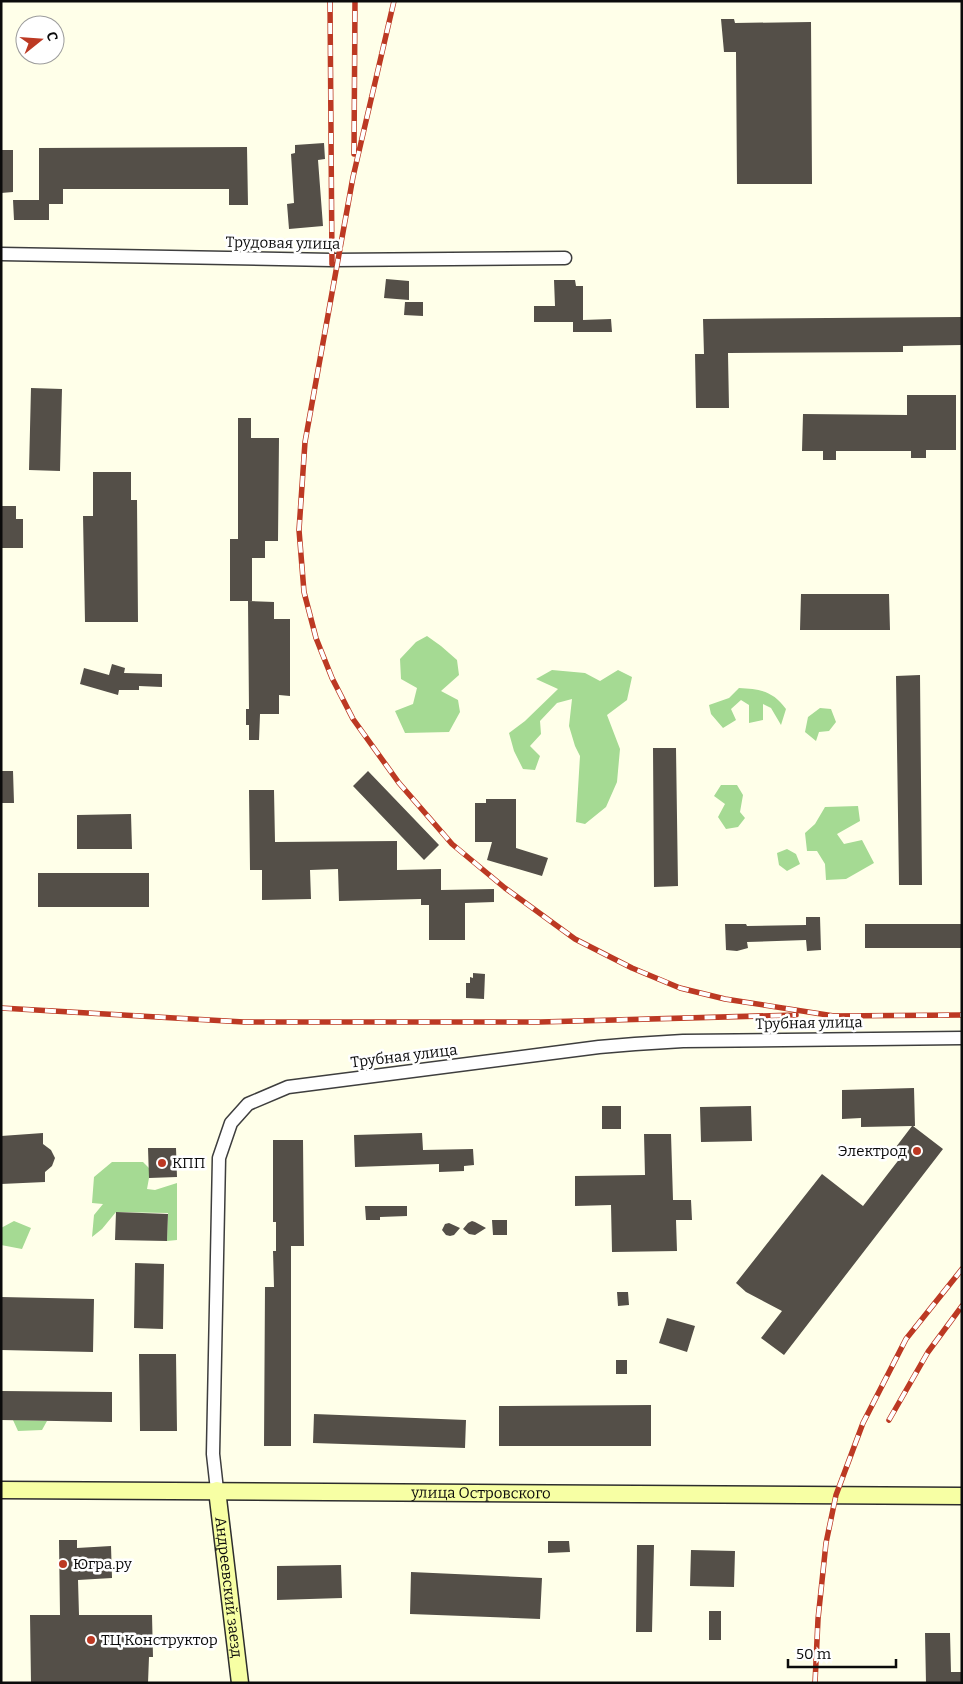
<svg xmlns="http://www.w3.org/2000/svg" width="963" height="1684" font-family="Bitter,serif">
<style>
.forest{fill:#a5da93}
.building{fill:#544f48}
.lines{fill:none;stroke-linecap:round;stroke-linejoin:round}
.street-casing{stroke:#3e3e3e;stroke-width:15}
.secondary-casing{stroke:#2d2d2d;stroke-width:19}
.street{stroke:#fff;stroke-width:12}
.secondary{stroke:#f7ffa4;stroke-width:16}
.rail-casing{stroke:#bc3923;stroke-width:5.5}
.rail{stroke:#fff;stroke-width:4;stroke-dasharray:11;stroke-linecap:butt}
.poi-dot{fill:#bc3923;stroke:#fff;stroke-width:2}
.labels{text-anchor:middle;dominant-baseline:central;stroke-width:5;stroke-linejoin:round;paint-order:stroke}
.street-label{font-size:15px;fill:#0b0b0b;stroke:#fff}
.poi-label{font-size:15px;fill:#0b0b0b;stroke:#fff;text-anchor:start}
</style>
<rect width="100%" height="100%" fill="#ffffe9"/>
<path class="forest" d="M427,636L441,646L457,660L459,675L441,691L458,700L460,712L449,732L405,733L395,711L413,704L417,688L401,679L400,659L416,642Z
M552,670L585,673L600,681L618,670L632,677L627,700L607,715L620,749L617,782L606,807L585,824L576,822L580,756L575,746L569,726L572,699L557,703L540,721L541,734L530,746L540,756L535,770L523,769L514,751L509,733L525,721L558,689L536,679Z
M739,688C760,689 773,691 786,709L781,725L771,708L763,704V720L749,723V705L741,700L731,709L736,720L723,728L711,714L709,705L729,698Z
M820,708L831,709L836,722L829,731L819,732L816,741L805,732L808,717Z
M721,785H737L743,795L740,812L745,818L738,827L726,829L718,817L725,804L714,796Z
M858,806L860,821L837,834L844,844L862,840L874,863L846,879L826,880L825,864L817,851H807L805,833L815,824L825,807Z
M787,849L796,854L800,864L787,871L779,865L777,853Z
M112,1162H143L149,1168V1178L147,1189L155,1190L177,1183V1240L167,1241L168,1213L116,1212L102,1229L92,1237L94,1215L103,1204L92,1203L94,1177Z
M14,1221L31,1228L22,1249L1,1245V1228Z
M13,1420L47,1421L42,1430L18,1431Z"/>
<path class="building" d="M721,19H734L735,23L811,22L812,184H737L736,52H724Z
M324,143L325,159L318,160L323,226L289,229L287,204L294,203L291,154L295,153V145Z
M247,147L248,205H229V189H63V204H49V220H14L13,200H39V148Z
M1,150H13V192L1,193Z
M386,279L409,281V300L384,298Z
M554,280H575L576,286H583V320L611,319L612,332H573V322H534V306H555Z
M405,302H423V316L404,315Z
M962,317V345L903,346V352L728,353L729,408H696L695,354H704L703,319Z
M31,388L62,389L60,471L29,470Z
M907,395H956V450H926V458H911V451H836V460H823V451H802L803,414L907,415Z
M238,418H251V438H279L278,541H265V558H252V601H230V539H238Z
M93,472H131V500H137L138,622H85L83,516H93Z
M1,506H16V519H23V548H1Z
M801,594H889L890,630H800Z
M248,601L274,602V619H290V696L279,695V714H260L259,740H249V725H246V709H249Z
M112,664L125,668L124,673L162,674V687L139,686V690H119L118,695L80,684L84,668L109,675Z
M920,675L922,885H899L896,676Z
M653,748H676L678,886L654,887Z
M1,771H13L14,803H1Z
M368,771L439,845L424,860L353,786Z
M249,790H274L275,842L397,841V870L441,869V890L494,889V902L465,903V940H429V905H421V899L339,901L338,869L310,870L311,899L262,900V870H250Z
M486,799H516V848L548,858L542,876L487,860L492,842H475V803H486Z
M131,814L132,849H77V815Z
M38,873H149V907H38Z
M806,917H820L821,950L807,951L806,940L747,942L748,948L737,951L726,950L725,924H746L747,926L806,925Z
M865,924H962V948H865Z
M473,973L485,974L484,999L466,998V983H470V977L473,978Z
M914,1088L915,1126H913L943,1149L784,1355L761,1338L782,1311L746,1292L736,1283L822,1174L863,1206L904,1153L896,1147L912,1126L861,1127V1118L842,1119V1090Z
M602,1106H621V1129H602Z
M751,1106L752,1141L701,1142L700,1107Z
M43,1133V1144L51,1150L55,1158L52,1166L45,1172V1182L1,1184V1136Z
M422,1133L423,1150L473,1149L474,1165L464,1166V1171L439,1172V1164L355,1167L354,1135Z
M644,1134H671L673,1200H691L692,1220H676L677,1251L612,1252L611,1205L575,1206V1176L645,1175Z
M273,1140H303L304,1246H291V1446H264L265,1287H274L273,1251H276V1222H273Z
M148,1148H176L177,1177L149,1178Z
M365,1206H407V1216L380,1217V1220H366Z
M116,1212L168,1214L167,1241L115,1240Z
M492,1220H507V1235H493Z
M472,1221L475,1222L486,1228L475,1235L469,1234L463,1229L468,1223Z
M449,1223L460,1228L454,1235L450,1236L446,1235L442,1230L445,1224Z
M135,1263L164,1264L163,1329L134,1328Z
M617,1292H628L629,1305L618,1306Z
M1,1297L94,1299L93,1352L1,1350Z
M667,1318L695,1326L687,1352L659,1343Z
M139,1354H176L177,1431H140Z
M616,1360H627V1374H616Z
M1,1391L112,1392V1422L1,1420Z
M651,1405V1446H499V1406Z
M314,1414L466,1420L465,1448L313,1443Z
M59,1540H77V1548L111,1546L112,1578L78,1580L79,1615H152L153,1657H149L148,1683H31L30,1615H60Z
M548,1541H569L570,1552L548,1553Z
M637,1545H654L652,1632H636Z
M691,1550L735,1551L734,1587L690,1586Z
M341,1565L342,1598L277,1600V1566Z
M411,1572L542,1578L540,1619L410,1614Z
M709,1611H721V1640H709Z
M925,1633H950L951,1672H962V1683H926Z"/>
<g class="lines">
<g class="street-casing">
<path id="street" d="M1,254L332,260L565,258
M217,1490L213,1454L219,1158L231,1123L248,1104L288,1087L599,1047L635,1044L683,1041L962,1038"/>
</g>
<g class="secondary-casing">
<g id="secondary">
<path id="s1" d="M1,1490L962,1496"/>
<path id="s2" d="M217,1490L240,1683"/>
</g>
</g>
<use href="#street" class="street"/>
<use href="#secondary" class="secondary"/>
<g class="rail-casing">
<path id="rail" d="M330,1L332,264
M394,1L353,177L305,442L299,530L304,592L316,638L332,678L353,719L399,783L452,844L505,888L575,939L632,968L680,988L725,999L834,1016
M354,154L355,1
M1,1008L244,1022H540L796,1015
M828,1016L962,1015
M889,1420L928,1352L962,1306
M815,1683L818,1619L826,1543L836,1495L863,1423L906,1339L962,1269"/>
</g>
<use href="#rail" class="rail"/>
</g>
<g class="poi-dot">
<circle cx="917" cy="1151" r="5"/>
<circle cx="162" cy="1163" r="5"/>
<circle cx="63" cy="1564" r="5"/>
<circle cx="91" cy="1640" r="5"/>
</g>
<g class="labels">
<g class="street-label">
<text transform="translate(283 243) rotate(1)">Трудовая улица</text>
<text transform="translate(809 1023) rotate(-1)">Трубная улица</text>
<text transform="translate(404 1056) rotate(-7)">Трубная улица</text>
<text stroke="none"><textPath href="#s1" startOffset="480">улица Островского</textPath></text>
<text stroke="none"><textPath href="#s2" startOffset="98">Андреевский заезд</textPath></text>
</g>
<g class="poi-label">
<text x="907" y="1151" text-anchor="end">Электрод</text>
<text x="172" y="1163">КПП</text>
<text x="73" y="1564">Югра.ру</text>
<text x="101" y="1640">ТЦ Конструктор</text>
</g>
</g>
<rect width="963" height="1684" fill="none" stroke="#0b0b0b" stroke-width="5"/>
<g transform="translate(40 40) rotate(73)"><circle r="24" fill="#ffffff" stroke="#9d9d9d"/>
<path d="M0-4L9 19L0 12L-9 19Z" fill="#bc3923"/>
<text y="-8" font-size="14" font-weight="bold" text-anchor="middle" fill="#0b0b0b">С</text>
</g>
<path d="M788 1659v8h108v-8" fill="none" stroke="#0b0b0b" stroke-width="2.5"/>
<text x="796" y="1659" font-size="15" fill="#0b0b0b" stroke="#ffffff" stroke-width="4" paint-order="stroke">50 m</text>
</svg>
